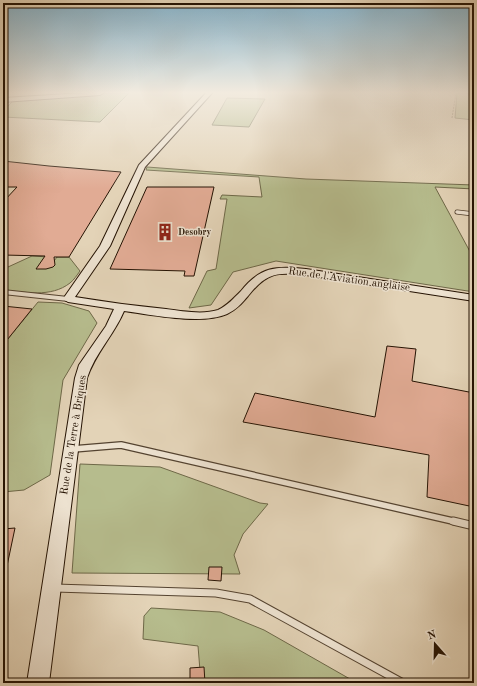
<svg xmlns="http://www.w3.org/2000/svg" width="477" height="686" font-family="'Old Standard TT',serif">
<style>
.green{fill:#b6bc8d;stroke:#6e6848}
.building{fill:#e1ab94;stroke:#251303}
.lines{fill:none;stroke-linecap:round;stroke-linejoin:round}
.lane-far2-casing{stroke:#544330;stroke-width:5}
.lane-far1-casing{stroke:#544330;stroke-width:8}
.lane-casing{stroke:#544330;stroke-width:9}
.street-casing{stroke:#544330;stroke-width:2}
.secondary-casing{stroke:#251303;stroke-width:2}
.path{stroke:#251303;stroke-width:1;stroke-dasharray:0.5 1;stroke-linecap:butt}
.lane-far2{stroke:#ede2d0;stroke-width:3.5}
.lane-far1{stroke:#ede2d0;stroke-width:5.5}
.lane{stroke:#ede2d0;stroke-width:7}
.street{fill:#ede2d0;fill-rule:evenodd}
.secondary{fill:#ede2d0;fill-rule:evenodd}
.labels{text-anchor:middle;dominant-baseline:central;stroke-width:3;stroke-linejoin:round;paint-order:stroke}
.far-poi-label{font-size:9px;font-weight:bold;fill:#251303;stroke:#ede2d0;text-anchor:start}
.street-label{font-size:11px;fill:#251303;stroke:#ede2d0}
</style>
<rect width="100%" height="100%" fill="#e3d3b7"/>
<filter id="stains"><feTurbulence type="fractalNoise" baseFrequency=".005" numOctaves="4"/><feColorMatrix values="0 0 0 0 .2 0 0 0 0 .09 0 0 0 0 .02 0 0 0 .5 -.17"/></filter>
<radialGradient id="worn" r=".72"><stop offset=".6" stop-color="#630" stop-opacity="0"/><stop offset="1" stop-color="#630" stop-opacity=".3"/></radialGradient>
<path class="green" d="M114,93H129L100,122L3,117V111L14,100Z
M457,93L474,94V120L455,118Z
M227,98L265,99L249,127L212,125Z
M147,167L306,179L474,185V189L435,187L474,259V292L276,261L233,272L211,305L189,308L207,271L216,269L227,199H220L222,195L262,197L259,177L146,170Z
M32,256L49,257L54,261L57,257H69L80,271C77,275 74,280 70,283C51,298 24,292 3,290V267H8Z
M38,302L62,303L89,311L97,323L63,380L50,475L24,490L3,492V345Z
M80,464L160,467L260,503L268,504L243,534L234,555L240,574L72,573Z
M151,608L220,612L264,630L357,683H201L198,646L143,639L144,616Z"/>
<path class="building" d="M3,161L49,166L121,172L69,257H54L55,265L53,267L46,269H36L45,256L3,255V202L17,187H3Z
M147,187H214L194,276H184L185,271L110,269Z
M3,306L32,309L3,345Z
M387,346L416,349L412,381L474,393V507L427,497L429,455L243,422L255,393L375,417Z
M15,528L7,566H3V529Z
M209,567H222L221,581L208,580Z
M204,667L205,683H190V668Z"/>
<g class="lines">
<g class="lane-far2-casing">
<path id="lane-far2" d="M457,212L474,214"/>
</g>
<g class="lane-far1-casing">
<path id="lane-far1" d="M73,449L121,445L457,522"/>
</g>
<g class="lane-casing">
<path id="lane" d="M453,521L474,526
M55,588L216,593L250,599L403,683"/>
</g>
<g class="street-casing">
<path id="street" d="M3,290L68,297L72,299L68,301L3,294Z"/>
</g>
<g class="secondary-casing">
<path id="secondary" d="M84,93H103L100,95L3,102V98Z
M206,93H212L145,167L110,246L75,297C105,302 135,306 166,309C182,311 202,315 218,310C227,306 234,298 241,291C261,266 276,266 306,269L474,295V301L306,275C277,272 267,272 248,296C242,303 236,310 227,314C202,325 152,315 124,311C114,335 95,353 87,378L49,683H27L75,378L79,365L106,326L114,309L68,302L63,299L100,246L139,165Z
M469,93H474V95L469,94Z"/>
</g>
<path class="path" d="M452,118L456,93"/>
<use href="#lane-far2" class="lane-far2"/>
<use href="#lane-far1" class="lane-far1"/>
<use href="#lane" class="lane"/>
<use href="#street" class="street"/>
<use href="#secondary" class="secondary"/>
</g>
<linearGradient id="sky" x2="0" y2="1"><stop stop-color="#87b6d0"/><stop offset="0.49" stop-color="#f2ebdf"/><stop offset="1" stop-color="#f2ebdf" stop-opacity="0"/></linearGradient>
<rect width="477" height="189" fill="url(#sky)"/>
<defs>
<g id="building-bare" transform="scale(1.38)"><path d="M-4-6H4V6H1V3H-1V6H-4ZM-2.5-4.3h1.7v1.8h-1.7ZM.8-4.3h1.7v1.8H.8ZM-2.5-1h1.7V.8h-1.7ZM.8-1h1.7V.8H.8Z" fill="#8f2418" stroke="#ede2d0" stroke-width="2.5" paint-order="stroke"/></g>
</defs>
<g fill-rule="evenodd">
<use href="#building-bare" x="165" y="232"/>
</g>
<g class="labels">
<g class="far-poi-label">
<text x="178" y="232">Desobry</text>
</g>
<g class="street-label">
<text transform="translate(349 280) rotate(8)">Rue de l'Aviation anglaise</text>
<text transform="translate(74 435) rotate(-81)">Rue de la Terre à Briques</text>
</g>
</g>
<rect width="477" height="686" fill="none" stroke="#e3d3b7" stroke-width="16"/>
<rect x="4" y="4" width="469" height="678" fill="none" stroke="#251303" stroke-width="2"/>
<rect x="8" y="8" width="461" height="670" fill="none" stroke="#251303"/>
<g transform="translate(435 644) rotate(340)" stroke="#ede2d0" stroke-width="3" paint-order="stroke">
<path d="M0-3L7 15L0 10L-7 15Z" fill="#251303"/>
<text y="-6" font-size="11" font-weight="bold" text-anchor="middle" fill="#251303">N</text>
</g>
<rect width="100%" height="100%" filter="url(#stains)"/>
<rect width="100%" height="100%" fill="url(#worn)"/>
</svg>
